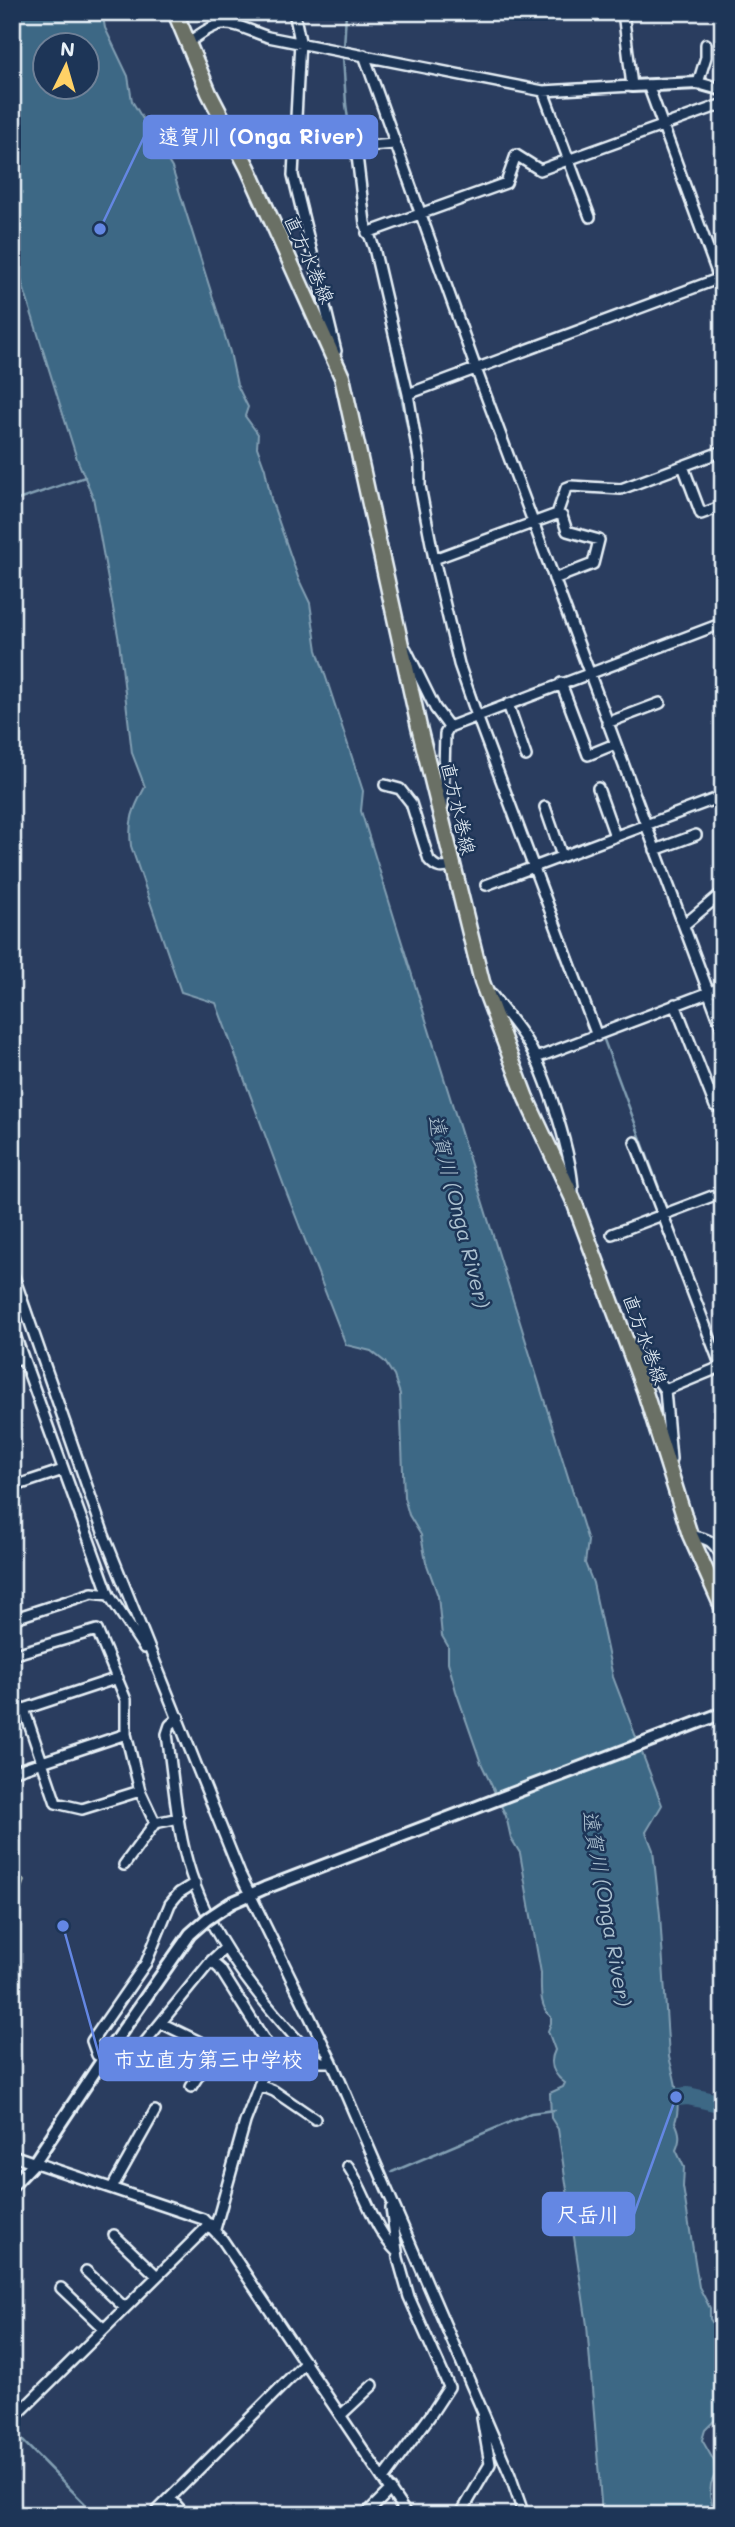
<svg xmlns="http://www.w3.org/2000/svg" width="735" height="2527" font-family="Mali,'Klee One',sans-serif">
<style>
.green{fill:#5d716c;stroke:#a2b1b2;stroke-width:2}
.water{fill:#3e6885;stroke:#829fb3;stroke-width:2;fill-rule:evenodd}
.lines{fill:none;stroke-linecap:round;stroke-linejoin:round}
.stream{stroke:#829fb3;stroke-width:2.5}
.river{stroke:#3e6885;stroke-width:18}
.minor-casing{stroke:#e8f1f8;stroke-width:14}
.tertiary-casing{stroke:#e8f1f8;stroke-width:16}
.primary-casing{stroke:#e8f1f8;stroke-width:19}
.minor{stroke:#1d3557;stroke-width:9}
.tertiary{stroke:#1d3557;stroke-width:10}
.primary{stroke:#6b7065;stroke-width:14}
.tertiary-bridge-casing{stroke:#e8f1f8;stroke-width:16;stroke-linecap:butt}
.tertiary-bridge{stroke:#1d3557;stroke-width:10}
.labels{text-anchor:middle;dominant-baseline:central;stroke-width:5;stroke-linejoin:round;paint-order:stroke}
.street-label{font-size:19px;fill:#e8f1f8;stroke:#1d3557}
.water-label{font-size:21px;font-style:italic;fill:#acc1d0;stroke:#1d3557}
.leader{fill:none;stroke:#6487e3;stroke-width:2.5}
.callout-dot{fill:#6487e3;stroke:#1d3557;stroke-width:2.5}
.callout{fill:#6487e3;stroke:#6487e3;stroke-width:2.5}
.callout-label{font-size:21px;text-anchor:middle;font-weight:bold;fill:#fff}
</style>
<rect width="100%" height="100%" fill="#2a3d5f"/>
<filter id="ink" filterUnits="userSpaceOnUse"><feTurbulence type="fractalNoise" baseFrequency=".0143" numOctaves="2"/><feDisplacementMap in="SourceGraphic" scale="14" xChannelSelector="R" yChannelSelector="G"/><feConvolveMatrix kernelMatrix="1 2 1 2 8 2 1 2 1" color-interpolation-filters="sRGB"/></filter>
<g filter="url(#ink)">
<path class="green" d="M12,1846L19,1849L13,1865L24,1881L12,1910Z"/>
<path class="water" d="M12,12H99L103,17L105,28L128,76L132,101L172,168L230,352L237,385L248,407L245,416L258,434L257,447L265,469L271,499L299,580L310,603L317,650L363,791L361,811L588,1541L585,1563L593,1583L613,1677L662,1805L646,1832L653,1850L660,1915L669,2057C674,2075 682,2104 675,2122C680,2132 681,2139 676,2150L684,2167L683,2187L699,2287L710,2308V2319L719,2332V2355L723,2365V2412L705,2430L702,2440L714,2461L715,2474L711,2484L710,2495L713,2508L723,2511V2515H602L587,2325L558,2129L551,2118L550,2093L563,2087L565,2083C553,2074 548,2064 555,2050L548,2031L551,2023V2017C539,2006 541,1989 541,1973L520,1853L511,1838L506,1816L481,1763L456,1691L448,1662V1646L442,1636L438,1596L426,1562L421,1535L409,1515L404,1497L400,1394L394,1376L385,1362L371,1351L346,1345L287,1194L216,1003L181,992L131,846C128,821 133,809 145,787L132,753L119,641L93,497L77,459L12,251ZM46,46H88V88H46Z"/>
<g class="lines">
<path class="stream" d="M344,49L346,12
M343,56L346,104L352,150
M392,148L416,214
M384,310L415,465
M12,502L85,477
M431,520L438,555
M440,561L451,613
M467,673L480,706
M485,722L537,862
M637,812L723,1045
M540,868L667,1209
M669,1216L711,1327
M392,2172L531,2113L555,2110
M12,2430L96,2515"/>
<path class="river" d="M654,2099L688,2096L723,2104"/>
<g class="minor-casing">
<path id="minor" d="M294,12L300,41L293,175L336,351
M188,43C225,15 226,22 268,37L543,91L632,86L623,12
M364,55L476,369L723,1031
M698,83L706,57V44
M648,85L723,289
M543,91L590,217
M395,144L356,147L365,223L374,248L408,394L420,465V486L434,559L459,664L477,716L597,1036
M367,233L506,183L516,155L540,170L723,104
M408,394L723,277
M683,466L701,514L723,506
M434,559L557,514L566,488L571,486L621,489L723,451
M554,579L593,564L599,540L567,531L562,516L557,514
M406,649L435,708L449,727
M561,683L588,755L615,744
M508,704L526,756
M607,723L660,703
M385,785L400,789L411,803L429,860C437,869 441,869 453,866
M598,788L615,836
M443,806L445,734L449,727L723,623
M545,807L562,856
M655,850L696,835
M486,885L723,796
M684,925L723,892
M492,995C503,1010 517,1026 527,1042C546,1072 574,1161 573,1195
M675,1004L715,1106L723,1103
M536,1058L723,987
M635,1142L723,1372
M612,1234L723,1192
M12,1271L104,1535L240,1874L332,2062L510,2475L524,2515
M12,1327L109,1595L144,1648
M633,1347L665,1390L671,1459
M12,1361L22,1358
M665,1390L723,1366
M12,1487L63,1470
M690,1535C710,1539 712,1540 723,1558
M12,1619L92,1593L109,1595
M12,1655L97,1630L126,1700V1734L140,1791L155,1823
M24,1709L56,1803L82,1809L140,1791
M12,1713L118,1678
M179,1717L170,1725L167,1734C173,1776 176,1821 187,1861C209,1940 260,2000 314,2058L321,2062H332
M12,1772L126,1734
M124,1865L155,1823L179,1818
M195,1883L179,1893L170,1904L146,1963L92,2041L97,2055L115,2064L128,2063L211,1961L225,1948
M211,1961L220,1969L272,2052L245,2122L215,2229
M161,2023L239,2061L265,2070
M259,2085L274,2091L315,2119
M191,2087L216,2049
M12,2155L203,2219L222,2239L407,2515
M348,2166C367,2195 372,2226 397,2252
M112,2188L155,2111
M114,2235L157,2276
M86,2271L125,2308
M61,2288L104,2329
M341,2415L373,2385
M12,2420L210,2224
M384,2478L430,2416L449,2387L409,2297L398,2258L391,2208
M170,2498L185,2515
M153,2515L306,2362
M365,2515L391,2489
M460,2515L490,2464L482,2418"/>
</g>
<g class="tertiary-casing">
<path id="tertiary" d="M632,86L698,83L723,90
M231,1903L265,1888L723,1713
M12,2186L34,2163L109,2050"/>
</g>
<g class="primary-casing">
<path id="primary" d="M175,12L209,93L248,168L342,377L419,727L482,982L526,1098L573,1199L645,1392L690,1535L723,1609"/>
</g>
<use href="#minor" class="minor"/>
<use href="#tertiary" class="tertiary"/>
<use href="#primary" class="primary"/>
<g class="tertiary-bridge-casing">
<path id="tertiary-bridge" d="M109,2050L190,1934L207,1919L231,1903"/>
</g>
<use href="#tertiary-bridge" class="tertiary-bridge"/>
</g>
</g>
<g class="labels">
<g class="street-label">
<text transform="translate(310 259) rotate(66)">直方水巻線</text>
<text transform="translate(459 808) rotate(77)">直方水巻線</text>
<text transform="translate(646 1339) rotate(70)">直方水巻線</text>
</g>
<g class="water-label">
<text transform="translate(460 1211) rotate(76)">遠賀川 (Onga River)</text>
<text transform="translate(608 1908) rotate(80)">遠賀川 (Onga River)</text>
</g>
</g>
<path class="leader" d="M100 229L144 137M63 1926L100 2059M676 2097L634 2214"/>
<g class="callout-dot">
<circle cx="100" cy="229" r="7"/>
<circle cx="63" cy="1926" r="7"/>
<circle cx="676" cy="2097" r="7"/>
</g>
<g class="callout">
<rect x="144" y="116" width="233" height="42" rx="7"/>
<rect x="100" y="2038" width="217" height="42" rx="7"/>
<rect x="543" y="2193" width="91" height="42" rx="7"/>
</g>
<g class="callout-label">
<text x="261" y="144">遠賀川 (Onga River)</text>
<text x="208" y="2067">市立直方第三中学校</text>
<text x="588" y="2222">尺岳川</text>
</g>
<rect width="735" height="2527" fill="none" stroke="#1d3557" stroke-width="42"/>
<rect x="21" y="21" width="693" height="2485" fill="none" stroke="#e8f1f8" stroke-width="2.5" filter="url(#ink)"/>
<g transform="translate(66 66) rotate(5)"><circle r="33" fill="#1d3557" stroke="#6e8097" stroke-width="2"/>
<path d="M0-5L12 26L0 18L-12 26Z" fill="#ffd166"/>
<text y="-10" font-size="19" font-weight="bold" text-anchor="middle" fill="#e8f1f8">N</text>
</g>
</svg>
